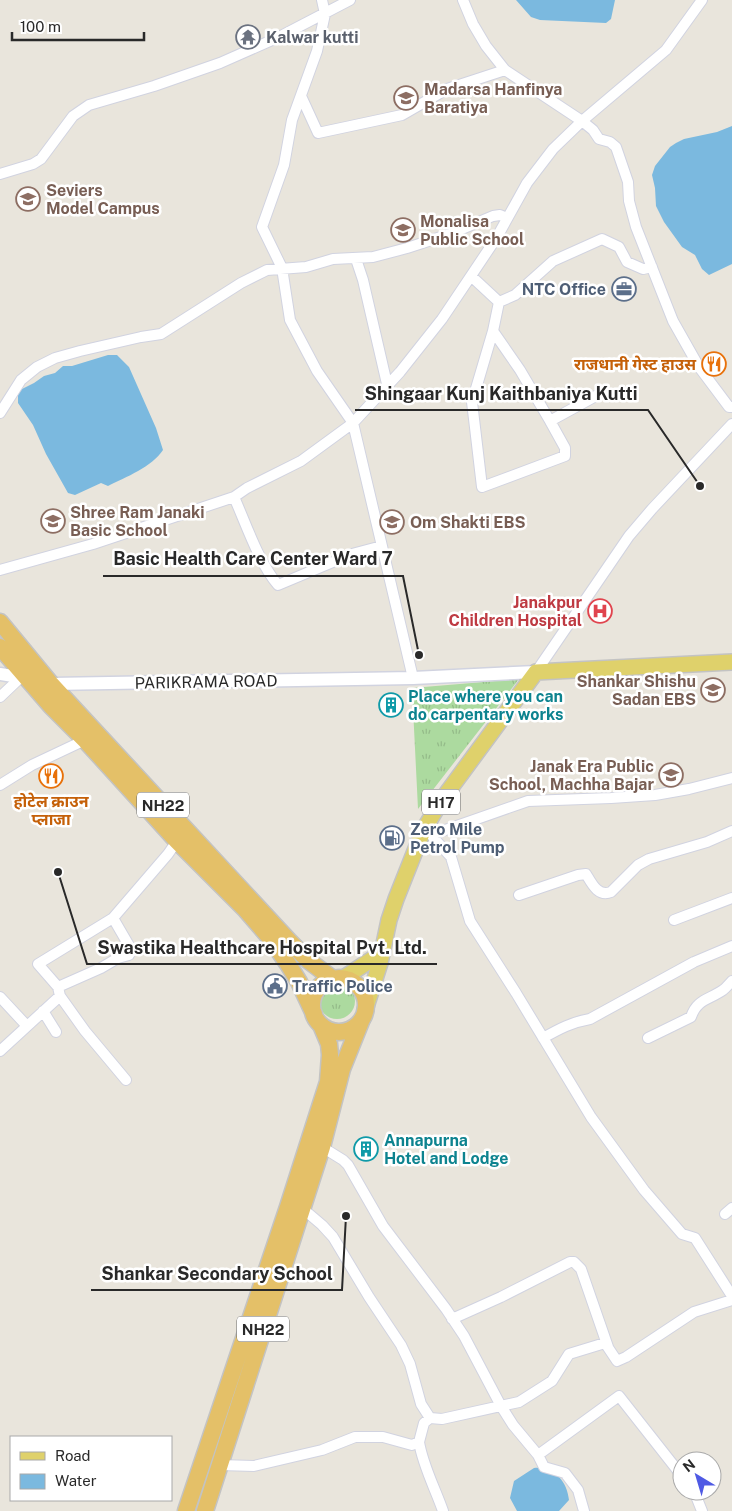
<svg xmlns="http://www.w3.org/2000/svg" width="732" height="1511" font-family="'Public Sans','Noto Sans Devanagari',sans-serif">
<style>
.grass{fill:url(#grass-tufts)}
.water{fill:#7bb9df}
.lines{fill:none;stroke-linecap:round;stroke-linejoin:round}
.minor-casing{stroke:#d1d3e0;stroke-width:12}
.tertiary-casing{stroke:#d1d3e0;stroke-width:15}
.primary-casing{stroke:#c3c3c3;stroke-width:18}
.trunk-casing{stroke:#c3c3c3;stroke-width:19}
.minor{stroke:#fff;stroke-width:10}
.tertiary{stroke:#fff;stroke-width:12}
.primary{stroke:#dfd16b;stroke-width:15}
.trunk{stroke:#e4c068;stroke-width:16}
.labels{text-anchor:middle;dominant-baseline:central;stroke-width:5;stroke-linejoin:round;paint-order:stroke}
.shield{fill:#fff;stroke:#696969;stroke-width:1}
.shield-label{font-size:15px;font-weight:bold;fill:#292929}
.worship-label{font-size:16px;font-weight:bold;fill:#5b616d;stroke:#fff;text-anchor:start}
.education-label{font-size:16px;font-weight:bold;fill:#785e54;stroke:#fff;text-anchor:start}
.service-label{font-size:16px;font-weight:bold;fill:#4e5e75;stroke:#fff;text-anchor:start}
.food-label{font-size:16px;font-weight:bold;fill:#c56008;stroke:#fff;text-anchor:end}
.health-label{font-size:16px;font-weight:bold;fill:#be3a42;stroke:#fff;text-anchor:end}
.street-label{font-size:16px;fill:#292929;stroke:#fff}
.culture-label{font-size:16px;font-weight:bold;fill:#0d838f;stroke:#fff;text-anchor:start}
.leader{fill:none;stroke:#292929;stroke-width:2}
.callout-dot{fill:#292929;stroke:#fff;stroke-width:2}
.callout-label{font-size:18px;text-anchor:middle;font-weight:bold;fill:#292929;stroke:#fff;stroke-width:5;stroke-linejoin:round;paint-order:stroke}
</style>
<defs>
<pattern id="grass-tufts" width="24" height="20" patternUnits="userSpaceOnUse" patternTransform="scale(1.25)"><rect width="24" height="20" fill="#acda9f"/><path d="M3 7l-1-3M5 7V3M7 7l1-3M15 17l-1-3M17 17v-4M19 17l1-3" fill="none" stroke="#94bb89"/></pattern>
</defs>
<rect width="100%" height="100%" fill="#e9e5dc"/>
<path class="grass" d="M519,679L418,809L412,688Z
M319 1001a18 18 0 1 1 36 0a18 18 0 1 1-36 0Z"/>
<path class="water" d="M516,0H615L611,19L606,23L540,20L531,17Z
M732,126V264L709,275L702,269L695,255L682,247L664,222L656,206L655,188L652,175L655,166L670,147L676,143L684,139L717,132Z
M108,355H117L129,367L156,428L163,450C152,467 126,477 108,486L101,483L75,495L68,493L46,454L33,425L18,403V391L34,383L44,376L55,373L63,366H72Z
M534,1468C554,1466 567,1481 569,1500L559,1511H517L510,1498L514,1481Z"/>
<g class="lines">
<g class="minor-casing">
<path id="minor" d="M322,0L325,14L317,51L292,120L284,165L262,227L282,268L290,320L317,371L353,423L413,678
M463,0L473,24L486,46L505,70L582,121L593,130L599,139L610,142L616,147L628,182L629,201L636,227L673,321L699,367L729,407H732
M301,96L318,133L402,115L447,89L505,70
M0,174L33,164L41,159L73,116L89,105L154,86L220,63L279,37L350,0
M356,259L363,280L387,384
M471,276L499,302L493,331L520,370L550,421L603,392
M499,302L515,295L553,261L602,239L619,247L627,262L643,269L652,267
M493,331L472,402L482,487L565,456V448L550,421
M0,413L21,380L37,367L55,358L80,351L141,337L161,334L241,283L267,270L306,267L333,259L373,257L407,248L450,234L493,216L500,215L507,218
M234,497C246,524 259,563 278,585L352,554L382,546
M0,570L93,544L234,497L247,488L301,461L353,423L400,372L442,319L497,237L527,183L553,149L582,121L666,50L702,0
M536,672L629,536L652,509L732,424
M0,697L20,678
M0,785L32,765L85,740
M423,831L431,835L451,857L470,921L516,993L591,1117L644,1190L682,1234L695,1238L732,1296
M431,835L528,801L611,798L655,795L689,789L732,778
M519,895L578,875L586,874C592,884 598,897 611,892L638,865L649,859L707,842L732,831
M674,920L732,898
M58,987L101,968L118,958L129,955L131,949L113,918
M0,997L27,1026
M43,1011L56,1032
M543,1038C559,1029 572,1022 590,1019L694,962L732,946
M648,1038L691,1017C697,999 709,1000 723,990C726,988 729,984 732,981
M0,1051L60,996
M126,1080L85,1031L60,996L58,987L38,964L113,918L168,854L177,841
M322,1147L343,1160L348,1165L383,1226L446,1309L464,1336L501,1406L513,1425L538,1455L619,1396L682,1476
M302,1208L322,1225L333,1237L369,1297L401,1345L410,1364L421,1404L430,1418
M725,1214L732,1208
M452,1319L501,1297L570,1262H574L581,1269L608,1347
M419,1442C423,1466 435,1488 443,1511
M538,1455L544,1467L565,1473L578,1490L584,1511
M220,1465L254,1466L322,1450L355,1437H383L412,1445L419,1442L424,1423L430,1418L442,1419L519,1402L552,1381L569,1354L605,1343L617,1361L626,1357L694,1312L732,1300
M694,1491L702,1511"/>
</g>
<g class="tertiary-casing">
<path id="tertiary" d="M0,674L25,678L51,684L413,678L536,672"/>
</g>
<g class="primary-casing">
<path id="primary" d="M342,979L383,952
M365,1010L380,963L389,920L396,899L423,831L441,801L536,672L732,662"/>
</g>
<g class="trunk-casing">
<path id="trunk" d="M0,622L51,684L289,941L309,961L333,979
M0,647L51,706L85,740L177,841L245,909L270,938L288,964L299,982L314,1014
M312 1005a27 27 0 1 1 54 0a27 27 0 1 1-54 0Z
M186,1511L288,1207L328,1082L330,1055L329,1044L321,1025
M205,1511L322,1147L342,1069L362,1019"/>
</g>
<use href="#minor" class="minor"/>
<use href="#tertiary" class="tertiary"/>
<use href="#primary" class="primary"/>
<use href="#trunk" class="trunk"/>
</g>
<defs>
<g id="temple-ring" transform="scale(1.25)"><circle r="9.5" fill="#fff" stroke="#6b7280" stroke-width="1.5"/><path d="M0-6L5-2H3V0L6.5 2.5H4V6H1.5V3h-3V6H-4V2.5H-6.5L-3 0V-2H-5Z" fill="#6b7280"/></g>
<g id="school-ring" transform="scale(1.25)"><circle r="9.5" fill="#fff" stroke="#8d6e63" stroke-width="1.5"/><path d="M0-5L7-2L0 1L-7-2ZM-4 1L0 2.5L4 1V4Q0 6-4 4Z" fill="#8d6e63"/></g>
<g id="office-ring" transform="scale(1.25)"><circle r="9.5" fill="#fff" stroke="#5c6f8a" stroke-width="1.5"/><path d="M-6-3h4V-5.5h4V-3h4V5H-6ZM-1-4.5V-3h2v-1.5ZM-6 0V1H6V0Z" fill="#5c6f8a"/></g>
<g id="restaurant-ring" transform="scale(1.25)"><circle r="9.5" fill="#fff" stroke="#e8710a" stroke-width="1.5"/><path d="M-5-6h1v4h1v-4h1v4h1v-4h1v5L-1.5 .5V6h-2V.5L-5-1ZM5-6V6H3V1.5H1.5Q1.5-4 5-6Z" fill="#e8710a"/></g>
<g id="hospital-ring" transform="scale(1.25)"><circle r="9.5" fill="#fff" stroke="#e0444e" stroke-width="1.5"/><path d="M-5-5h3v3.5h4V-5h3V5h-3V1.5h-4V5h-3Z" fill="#e0444e"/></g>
<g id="building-ring" transform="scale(1.25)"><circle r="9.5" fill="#fff" stroke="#0f9aa8" stroke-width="1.5"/><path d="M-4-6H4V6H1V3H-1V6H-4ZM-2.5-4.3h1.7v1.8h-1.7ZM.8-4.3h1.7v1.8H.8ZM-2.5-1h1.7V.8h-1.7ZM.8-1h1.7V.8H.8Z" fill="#0f9aa8"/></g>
<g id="fuel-ring" transform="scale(1.25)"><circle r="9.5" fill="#fff" stroke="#5c6f8a" stroke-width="1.5"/><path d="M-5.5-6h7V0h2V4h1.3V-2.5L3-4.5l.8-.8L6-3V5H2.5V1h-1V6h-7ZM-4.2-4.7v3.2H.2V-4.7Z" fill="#5c6f8a"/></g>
<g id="civic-ring" transform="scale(1.25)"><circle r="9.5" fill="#fff" stroke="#5c6f8a" stroke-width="1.5"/><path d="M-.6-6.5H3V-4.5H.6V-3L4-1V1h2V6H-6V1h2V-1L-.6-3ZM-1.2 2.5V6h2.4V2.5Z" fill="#5c6f8a"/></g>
</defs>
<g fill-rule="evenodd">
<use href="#temple-ring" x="248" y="37"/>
<use href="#school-ring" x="406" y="98"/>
<use href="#school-ring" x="28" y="199"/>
<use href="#school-ring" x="403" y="230"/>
<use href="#office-ring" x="624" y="289"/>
<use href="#restaurant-ring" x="714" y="364"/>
<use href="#school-ring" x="53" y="521"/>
<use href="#school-ring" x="392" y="522"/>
<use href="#hospital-ring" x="600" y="611"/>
<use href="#school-ring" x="713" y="690"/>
<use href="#building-ring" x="391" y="705"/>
<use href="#school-ring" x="671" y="775"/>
<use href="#restaurant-ring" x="51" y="776"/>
<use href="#fuel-ring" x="392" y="838"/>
<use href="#civic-ring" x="275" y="986"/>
<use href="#building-ring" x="366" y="1149"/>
</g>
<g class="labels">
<g class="shield">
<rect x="422" y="789.5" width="38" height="25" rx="4"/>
<rect x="137" y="792.5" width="52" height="25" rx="4"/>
<rect x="237" y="1316.5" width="52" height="25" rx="4"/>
</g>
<g class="shield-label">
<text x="441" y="802">H17</text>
<text x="163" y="805">NH22</text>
<text x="263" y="1329">NH22</text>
</g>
<g class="worship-label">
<text x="266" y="37">Kalwar kutti</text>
</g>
<g class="education-label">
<text x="424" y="89">Madarsa Hanfinya<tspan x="424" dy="18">Baratiya</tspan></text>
<text x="46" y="190">Seviers<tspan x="46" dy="18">Model Campus</tspan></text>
<text x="420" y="221">Monalisa<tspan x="420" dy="18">Public School</tspan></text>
<text x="70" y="512">Shree Ram Janaki<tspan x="70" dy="18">Basic School</tspan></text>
<text x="410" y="522">Om Shakti EBS</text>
<text x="696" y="681" text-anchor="end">Shankar Shishu<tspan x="696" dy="18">Sadan EBS</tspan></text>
<text x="654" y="766" text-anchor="end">Janak Era Public<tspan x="654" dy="18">School, Machha Bajar</tspan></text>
</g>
<g class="service-label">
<text x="606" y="289" text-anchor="end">NTC Office</text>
<text x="410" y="829">Zero Mile<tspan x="410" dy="18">Petrol Pump</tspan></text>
<text x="292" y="986">Traffic Police</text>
</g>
<g class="food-label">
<text x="696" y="364">राजधानी गेस्ट हाउस</text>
<text x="51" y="801" text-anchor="middle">होटेल क्राउन<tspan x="51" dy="18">प्लाजा</tspan></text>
</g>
<g class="health-label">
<text x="582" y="602">Janakpur<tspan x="582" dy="18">Children Hospital</tspan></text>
</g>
<g class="street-label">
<text transform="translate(206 682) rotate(-1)">PARIKRAMA ROAD</text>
</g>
<g class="culture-label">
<text x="408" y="696">Place where you can<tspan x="408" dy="18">do carpentary works</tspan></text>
<text x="384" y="1140">Annapurna<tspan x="384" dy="18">Hotel and Lodge</tspan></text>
</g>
</g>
<path class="leader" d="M700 486L648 410H355M419 655L403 576H103M58 872L87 964H437M346 1216L342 1290H91"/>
<g class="callout-dot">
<circle cx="700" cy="486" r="5"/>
<circle cx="419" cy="655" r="5"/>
<circle cx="58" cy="872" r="5"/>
<circle cx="346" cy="1216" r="5"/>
</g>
<g class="callout-label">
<text x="501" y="400">Shingaar Kunj Kaithbaniya Kutti</text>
<text x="253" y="565">Basic Health Care Center Ward 7</text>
<text x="262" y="954">Swastika Healthcare Hospital Pvt. Ltd.</text>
<text x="217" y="1280">Shankar Secondary School</text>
</g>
<rect x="10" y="1436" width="162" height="65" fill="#ffffff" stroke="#a9a9a9"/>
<rect x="20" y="1452" width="25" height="8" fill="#dfd16b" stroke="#a9a9a9"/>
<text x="55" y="1461" font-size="15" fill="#292929">Road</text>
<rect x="20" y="1474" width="25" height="15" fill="#7bb9df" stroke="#a9a9a9"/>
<text x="55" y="1486" font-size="15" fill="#292929">Water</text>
<g transform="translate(697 1476) rotate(322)"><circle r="24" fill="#ffffff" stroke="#a9a9a9"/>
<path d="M0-4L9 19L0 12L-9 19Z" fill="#4f5ae4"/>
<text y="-8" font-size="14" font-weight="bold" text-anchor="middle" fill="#292929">N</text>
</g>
<path d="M12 32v8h132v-8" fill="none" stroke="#292929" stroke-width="2.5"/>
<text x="20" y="32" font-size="15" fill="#292929" stroke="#ffffff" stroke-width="4" paint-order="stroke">100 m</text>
</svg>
